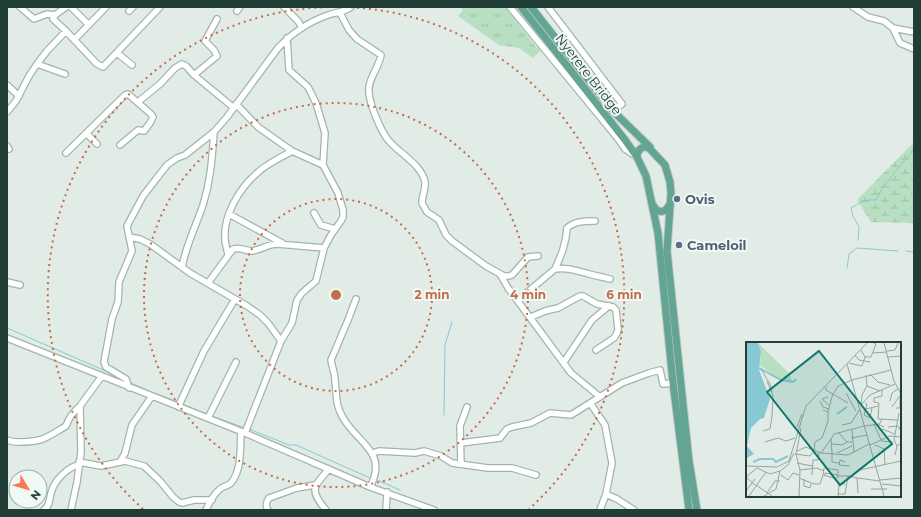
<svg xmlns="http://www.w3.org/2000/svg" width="921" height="517" font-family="Montserrat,sans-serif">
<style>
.grass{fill:url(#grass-tufts)}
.wetland{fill:url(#wetland-marsh)}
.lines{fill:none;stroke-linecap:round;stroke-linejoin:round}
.stream{stroke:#86c9d4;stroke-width:1}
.minor-casing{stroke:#a3b4ae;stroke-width:8}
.major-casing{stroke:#c1c9c7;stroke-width:9}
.minor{stroke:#fff;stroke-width:5.5}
.major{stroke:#63a493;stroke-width:7}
.ring{fill:none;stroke:#c36b4b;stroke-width:2;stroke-dasharray:2 4}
.service-dot{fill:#5c6f8a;stroke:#f1f9f5;stroke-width:1.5}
.labels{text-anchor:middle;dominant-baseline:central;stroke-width:4;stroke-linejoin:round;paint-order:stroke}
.street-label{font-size:13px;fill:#203e36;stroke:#f1f9f5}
.service-label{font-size:13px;font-weight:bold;fill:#4e5e75;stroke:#f1f9f5;text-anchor:start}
.inset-river{fill:none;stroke:#86c9d4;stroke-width:2}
.inset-road{fill:none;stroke:#94a6a0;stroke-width:1}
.view{fill:#0f766e;fill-opacity:0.15;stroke:#0f766e;stroke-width:2}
.inset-edge{fill:none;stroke:#203e36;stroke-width:2}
.centre{fill:#c36b4b;stroke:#f1f9f5;stroke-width:2}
.ring-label{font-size:12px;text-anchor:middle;font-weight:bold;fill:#c36b4b;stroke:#f1f9f5;stroke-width:4;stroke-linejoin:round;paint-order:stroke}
</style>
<defs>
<pattern id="grass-tufts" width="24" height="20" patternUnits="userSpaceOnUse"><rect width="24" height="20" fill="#b8dfc2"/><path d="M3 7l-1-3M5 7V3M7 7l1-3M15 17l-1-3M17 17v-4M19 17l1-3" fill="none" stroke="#9ec0a7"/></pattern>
<pattern id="wetland-marsh" width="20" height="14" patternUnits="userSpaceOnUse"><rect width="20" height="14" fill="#b8dfc2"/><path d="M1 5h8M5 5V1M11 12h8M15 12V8" fill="none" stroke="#9ec0a7"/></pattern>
</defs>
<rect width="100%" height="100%" fill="#e1ece7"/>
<path class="grass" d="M460,7H506L536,47L541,50L533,58L519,48L499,45L458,16L463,10Z"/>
<path class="wetland" d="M914,142V223L871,222L857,200Z"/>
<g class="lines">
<path class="stream" d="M858,240L859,227L853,216L851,208C859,203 866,199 876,200L883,187L914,149
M906,251L914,252
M847,268L849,254L857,248L898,251
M7,328L117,376
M129,382L151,392L178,402
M182,404L207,414
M444,415L445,345L452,322
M212,416L245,428
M249,429L289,445H296L370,478
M375,479L400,490"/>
<g class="minor-casing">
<path id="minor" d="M20,7L34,19L47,14L55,15
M71,7L89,25
M284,7L298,21L302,28
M510,7L619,140L625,149L634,155
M548,7L622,104L613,111
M853,7L868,17L884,21L893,28L914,32
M129,11L133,7
M237,11L240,7
M340,13L349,30L357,39L381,55C379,68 367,80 369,93C370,105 381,132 389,141C399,153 422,165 425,182C426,188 422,196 422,203L427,212L439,220L446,235L452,241L486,266L504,276H509L512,275L528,257L538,256
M55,15L66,7
M893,28L900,43L914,49
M66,31L97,64L103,67L160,7
M287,38L289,70L308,87L316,103L325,133L323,165
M74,40L106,7
M117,53L132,65
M37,64L65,74
M194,75L217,56L214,50L205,41L217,19
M7,85L19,96
M138,102L160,84L175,68L182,64L186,66L194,75L234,108
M236,104L258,127L292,151L323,165L338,193L343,210V217L341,221L331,235L324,248L316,281L302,293L297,300L292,323L281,341L245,433
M7,112L16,101L29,76L37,64L47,51L66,31L53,19L55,15
M86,133L97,144
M7,146L9,149
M66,153L125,95L128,94L151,114L153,117L150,123L144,131L138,130L120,145
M314,213L321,225L335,229
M229,214L282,243
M129,237L140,239L150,244L190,273L247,306L260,315L268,323L281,341
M228,254C227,249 225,244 225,239C223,216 239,189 256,174C266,164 280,158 292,151
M182,267C186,245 196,226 203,205C211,179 212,159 214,132
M555,269C561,256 566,244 567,228C575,221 585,221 595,221
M500,274L508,288L571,373L600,397
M7,282L20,285
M208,283L233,249C240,247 246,251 252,251C261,250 268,244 277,244L324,248
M356,299L348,320L331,360C332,367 335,373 335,381C337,395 335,403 342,416C356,443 389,451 370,487
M518,300L555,269C567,267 577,271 589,274C596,276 603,277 610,279
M531,317L545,311L558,308L580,296H583L597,304L613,307L616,310L618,329L617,333L614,338L596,350
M7,338L245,433L370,487L434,510
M564,362L592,320L609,306
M129,388L126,379L106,367L104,362L112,319L118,302L119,282L132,251L127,226L143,196L167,165L177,158L185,155L214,132L227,117L278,48C292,33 308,22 328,15C336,12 343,13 351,7
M590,403L605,425L612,463L606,494L600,510
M179,407L180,403L204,351L235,299
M208,418L236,362
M7,440C11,442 15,442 19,442C43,442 46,438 66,426C69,417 73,412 80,406
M461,443L500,438L507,429L512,427L531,423L550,413L571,415L622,383L649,373L660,370L663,384L673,383
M373,453L379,451L415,453L424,451L441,456L452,463L488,468H512L536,475
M79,462L101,466L125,461L144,466L160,481L173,497L179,502L182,503L194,500H212
M120,462L125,453L132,425L152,396
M461,464L460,426L467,407
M606,494L617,499L634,510
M44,510C51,505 49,497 52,490C55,480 69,466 79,465
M71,510L77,482L81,452L80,406L102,376
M206,510C209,503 214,494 220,489C223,486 228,486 231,483C242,470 240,448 241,432
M268,510C265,505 266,502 269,498L297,488L315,485
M326,510C309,490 313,487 329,469
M386,510L387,492"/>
</g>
<g class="major-casing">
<path id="major" d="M521,7L625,140L637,157L646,176L658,233L673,383L689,510
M531,7L613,111L650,147
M637,157C637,150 642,145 649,148L665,165L670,182L671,193L667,251L689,461L697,510
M653,205C656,211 660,213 666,210L670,204"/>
</g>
<use href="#minor" class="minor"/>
<use href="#major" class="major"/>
</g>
<g class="ring">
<circle cx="336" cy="295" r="96"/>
<circle cx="336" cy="295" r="192"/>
<path d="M143 509A288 288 0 0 1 333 7M339 7A288 288 0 0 1 529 509"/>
</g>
<g class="service-dot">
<circle cx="677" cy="199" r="4"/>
<circle cx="679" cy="245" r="4"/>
</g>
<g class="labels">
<g class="street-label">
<text transform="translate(589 74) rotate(52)">Nyerere Bridge</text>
</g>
<g class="service-label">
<text x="685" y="199">Ovis</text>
<text x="687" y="245">Cameloil</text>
</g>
</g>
<g transform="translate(746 342)">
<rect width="155" height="155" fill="#e1ece7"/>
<path d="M12,1L44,32L46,40L36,39L14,23L15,9Z" fill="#b8dfc2"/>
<path d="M0,1H12L15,9L13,28L24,57L18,76L14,77L5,86L1,104L8,112L1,116Z" fill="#86c9d4"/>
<path class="inset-river" d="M13,26L35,38L47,40L50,37M91,72L101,65M7,120L14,117H27L30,120L42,114"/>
<path class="inset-road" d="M138,1L148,39L155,52M141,9L149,8L152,1M127,11L141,10M109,13L113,18L124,20M119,15H125L130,2L128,1M142,15L155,14M103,21L116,24L119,15L115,8M101,22L138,154M15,27L24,42L26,50M124,32L132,40L144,43M120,33L121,44L134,49M80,45V48L102,61M136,48V54L128,56V60L133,61L132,77L152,78M88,51L92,44L106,38L145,28M100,51L110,69M82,55L76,57L84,64M74,59L77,65L83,67M144,59L146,51L152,47M115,63L124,53L149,42M115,63L116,53L121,44M146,65L155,52M150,66H154V56M120,67L132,64M82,70L87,51M118,73L124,76L126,66M118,73L121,62L119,61M136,77L133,83L138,85M128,82L135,98M96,83L105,81L114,67M119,84L133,82M51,85L56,72M142,85L152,84L155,89M136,87L149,92M106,88L108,111M17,89L24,87L26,74L27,54L21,39M93,91L101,100H106M105,96L121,93M135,99L147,100M19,100L32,96L40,99L49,96M86,102L96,103L101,100M124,103L144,94L155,95M129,103L138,107L139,122M151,104L148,98L153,71M68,108L69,100L76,96L82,79V70L77,68M51,109L60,105L75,111L102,113L123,102M75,111L85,97M86,111L85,97L88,92L118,84M86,111V120L93,121M91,111L106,104M49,112L64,114L69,108M149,113L151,104L155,101M99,120L94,118L93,123L104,124M51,121L66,124M0,124L31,125L43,119L60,64L121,1M54,128L71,126L78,129M114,128L155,119M35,133L42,138L47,131L53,133M66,133L67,118H72L73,110M77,133L78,126L92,128V134M79,133V131L92,133M0,135L11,126L24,132L34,129L42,123L48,111M0,135L10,144M53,136L68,142H74L77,133L91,137M91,136L92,134H103L111,136L112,151M111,136L134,139M58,137V144L64,146L65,142M134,138L155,136M136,142L155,144M10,143L26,154M125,147H141M0,149L9,137M21,151L29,139H34M92,152H99L102,134M3,154L20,130M18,154L30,147L34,129M53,154L54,128L50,112L55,86M92,154L93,142H99"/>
<path class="view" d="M73,9L146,102L94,143L21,50Z"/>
<rect width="155" height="155" class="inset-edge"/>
</g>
<circle cx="336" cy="295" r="6" class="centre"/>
<g class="ring-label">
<text x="432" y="299">2 min</text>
<text x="528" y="299">4 min</text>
<text x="624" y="299">6 min</text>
</g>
<rect width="921" height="517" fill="none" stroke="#203e36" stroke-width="16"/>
<g transform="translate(28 489) rotate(128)"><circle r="19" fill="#f1f9f5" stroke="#9daea9"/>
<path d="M0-3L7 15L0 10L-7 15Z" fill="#f97a52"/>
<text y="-6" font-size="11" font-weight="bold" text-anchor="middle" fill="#203e36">N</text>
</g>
</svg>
